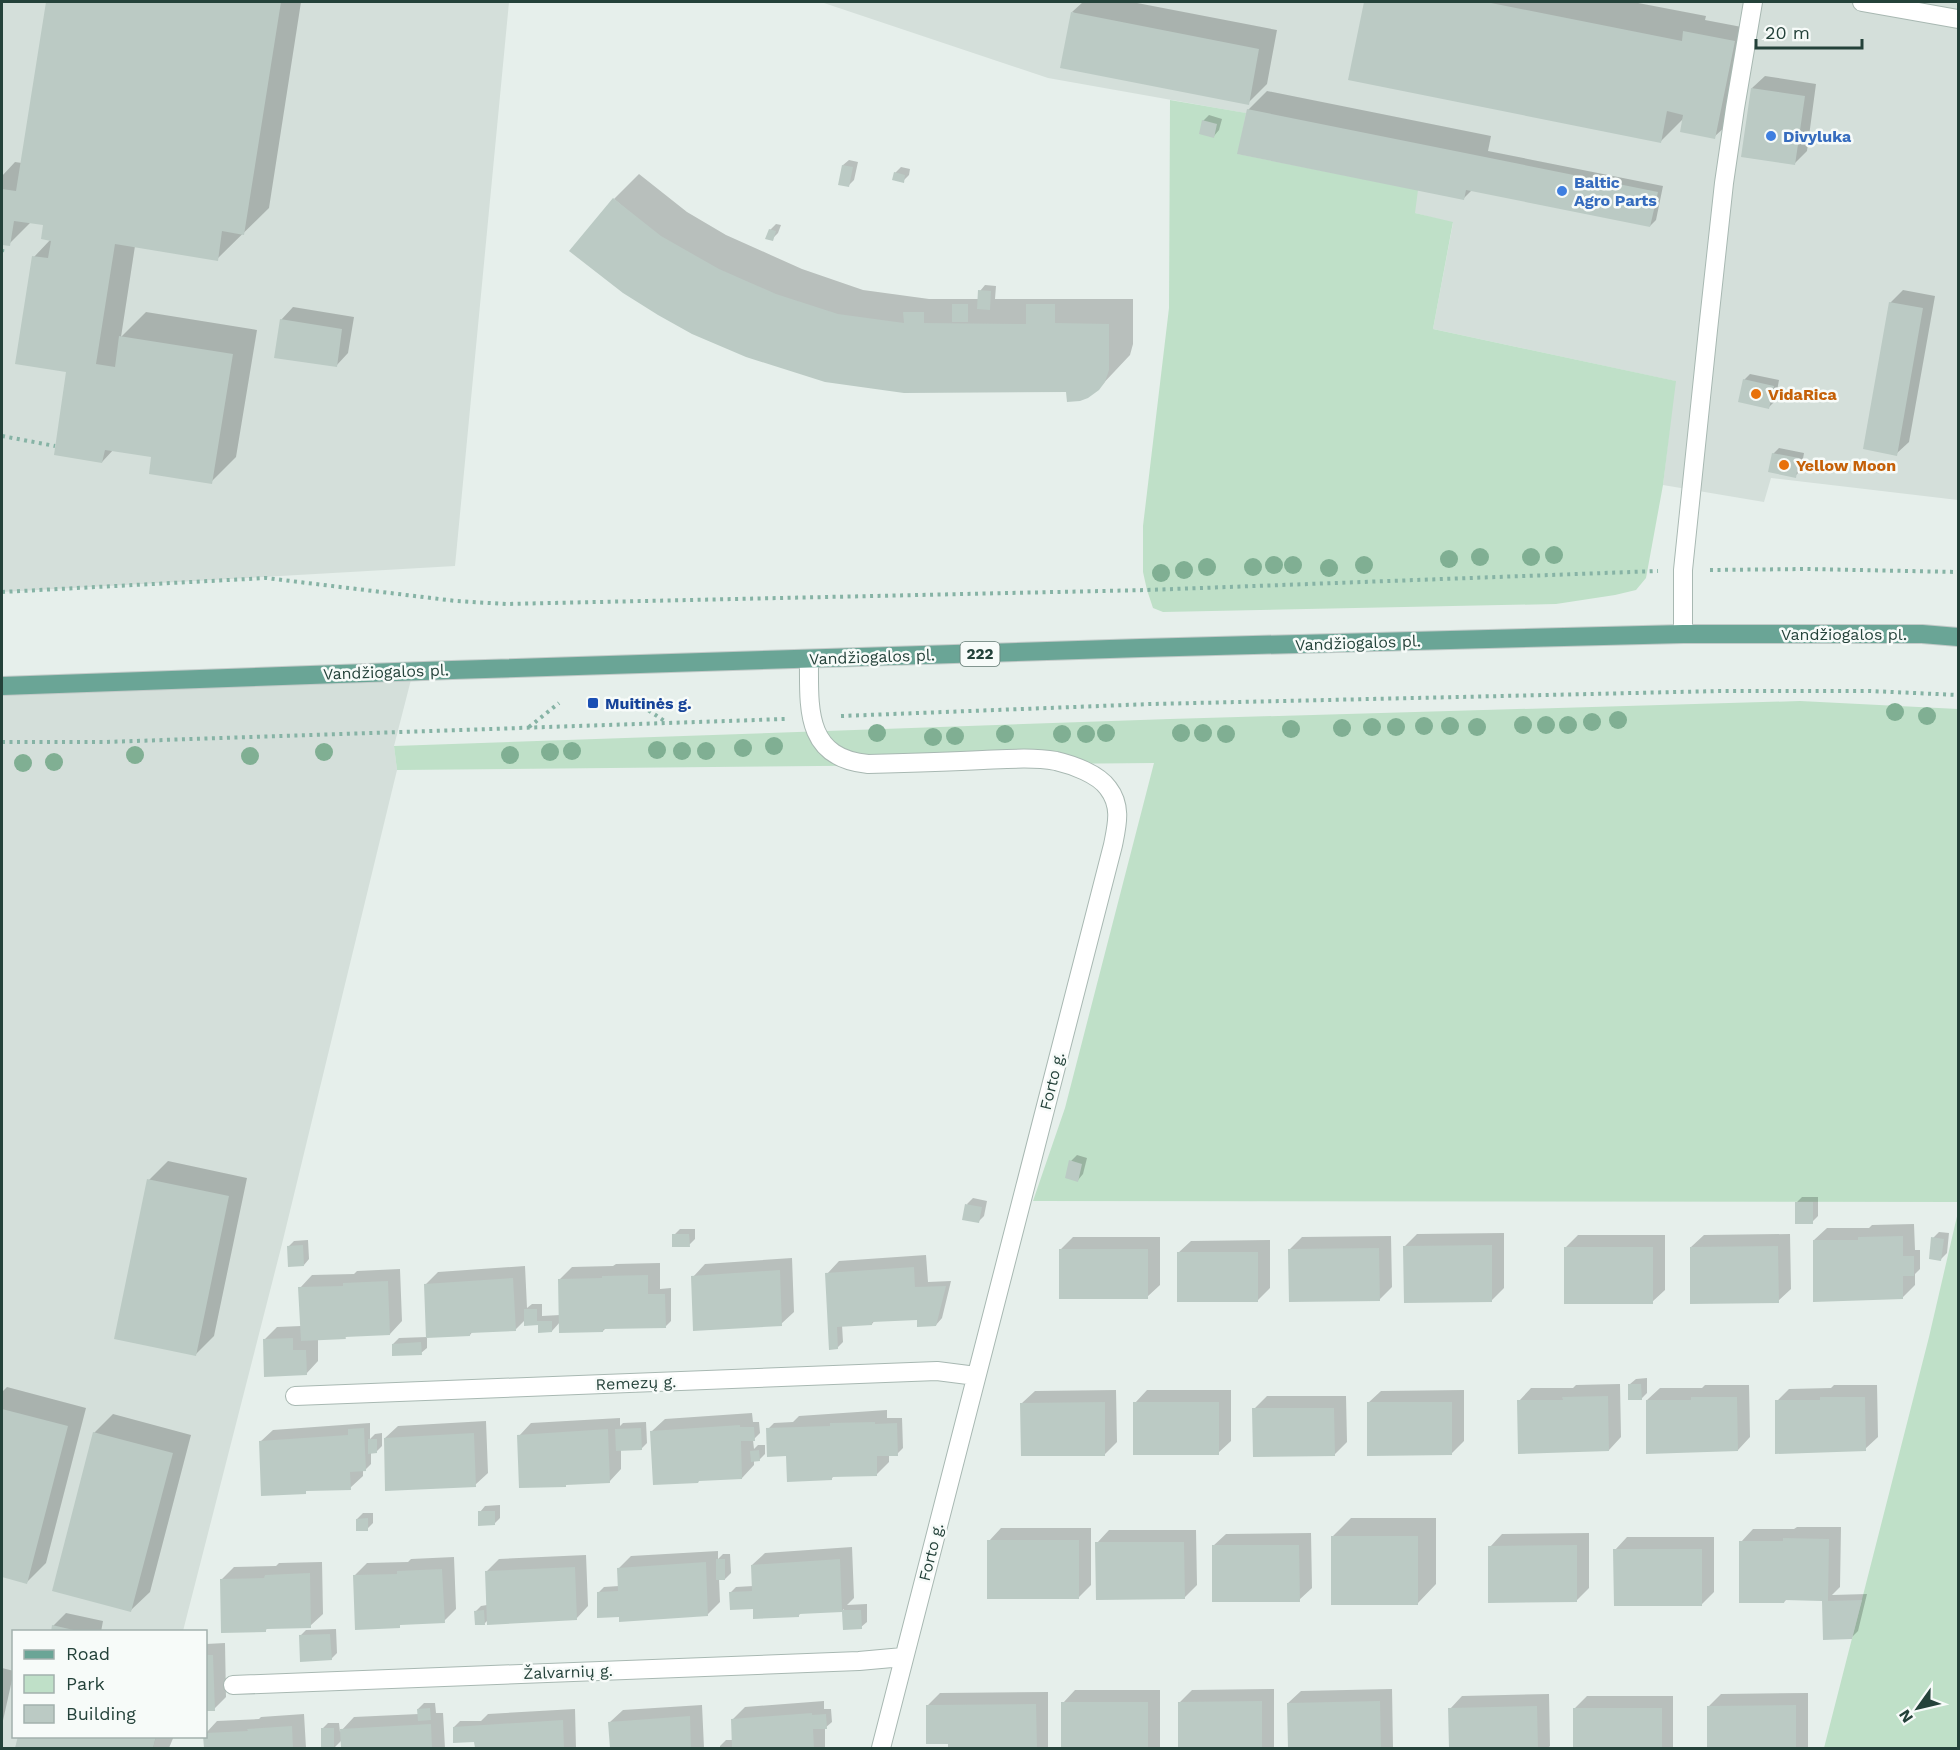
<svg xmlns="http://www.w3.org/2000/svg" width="1960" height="1750" font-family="'Work Sans',sans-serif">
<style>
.built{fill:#d4dfda}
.green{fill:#bfe0c8}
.shadow{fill:#0003}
.building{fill:#bbcac4}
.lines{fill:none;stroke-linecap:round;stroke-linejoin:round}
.minor-casing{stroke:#a8b8b2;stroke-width:20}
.major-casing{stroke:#c2cac8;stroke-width:20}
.path{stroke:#86b3a5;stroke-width:4;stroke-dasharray:3 4.5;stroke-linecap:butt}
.minor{stroke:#fff;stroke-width:18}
.major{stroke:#6aa596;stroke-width:18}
.tree{fill:#80af93}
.shop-dot{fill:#3f7fe0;stroke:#f7fbf9;stroke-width:2}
.food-dot{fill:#e8710a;stroke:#f7fbf9;stroke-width:2}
.transit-dot{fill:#1a4fb4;stroke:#f7fbf9;stroke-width:2}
.labels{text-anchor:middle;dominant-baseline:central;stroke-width:5;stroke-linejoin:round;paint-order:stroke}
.shield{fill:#f7fbf9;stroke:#637a73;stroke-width:1.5}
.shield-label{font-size:15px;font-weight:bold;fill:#24423a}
.shop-label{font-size:16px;font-weight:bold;fill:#366cbe;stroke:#f7fbf9;text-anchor:start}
.food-label{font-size:16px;font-weight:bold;fill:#c56008;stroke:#f7fbf9;text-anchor:start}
.street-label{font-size:16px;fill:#24423a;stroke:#f7fbf9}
.transit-label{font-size:16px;font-weight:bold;fill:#164399;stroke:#f7fbf9;text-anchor:start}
</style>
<rect width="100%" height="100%" fill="#e6efeb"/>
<path class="built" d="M2,2H509L455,566L2,592Z
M821,2H1958V500L1771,478L1764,502L1663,485L1675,381L1433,329L1453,223L1415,213L1237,154L1245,113L1048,78Z
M414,668L394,746L397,770L282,1244L183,1631L14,1632V1736L156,1737L153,1748H2V686Z"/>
<path class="green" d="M1170,100L1246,113L1238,154L1418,190L1415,213L1453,222L1433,329L1676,381L1663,485L1646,578L1636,590L1615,595L1556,604L1163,612L1153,608L1147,590L1143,572V526L1169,308Z
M1800,701L1958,709V1202L1033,1201L1065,1108L1154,763L397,770L394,746L1170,719Z
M1958,1212V1748H1824L1929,1337Z"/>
<path class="shadow" d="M47,2H301L269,208L217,259L135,246L121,337L146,312L257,330L236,457L211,482L153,456L114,449L102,462L68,371L34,257L51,239L44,224L31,222L9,244L2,243V176L15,162L22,163Z
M1083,2H1132L1277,30L1267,84L1248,103L1072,12Z
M1365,2H1633L1706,16L1705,20L1747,28L1727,125L1714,137L1684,118L1661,141L1350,78Z
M1765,76L1816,84L1807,151L1794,164L1752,88Z
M1267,91L1491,136L1488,151L1663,186L1656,220L1650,226L1472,190L1464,198L1248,110Z
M1209,115L1222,119L1219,130L1214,136L1203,121Z
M849,160L858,162L854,180L848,186L843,165Z
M901,167L910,169L909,175L903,181L895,173Z
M639,174L687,212L726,235L802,269L863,290L929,299H979L980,291L985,285L996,286L995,299H1133V344L1130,355L1098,389L1068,391L826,381L614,199Z
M776,224L781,225L778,233L772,239L770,230Z
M1903,290L1935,296L1909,442L1896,454L1890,303Z
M293,307L354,317L348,353L336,366L281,320Z
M1750,374L1779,380L1775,401L1769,407L1744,380Z
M1779,448L1804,453L1801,470L1795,476L1773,454Z
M1077,1155L1087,1158L1083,1174L1078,1180L1071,1161Z
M168,1161L247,1178L214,1336L195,1355L149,1180Z
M1802,1197H1818V1216L1812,1222L1796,1203Z
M973,1198L987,1201L984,1216L978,1222L967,1204Z
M1914,1224L1915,1250H1920V1269L1915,1274V1285L1902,1298L1814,1240L1827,1228H1869L1872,1225Z
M680,1229H695V1239L689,1245L674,1235Z
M1939,1232L1949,1233L1947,1253L1941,1259L1933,1238Z
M1504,1233V1288L1492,1300L1405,1246L1417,1234Z
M1790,1234L1791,1289L1778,1301L1691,1247L1704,1235Z
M1578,1235H1665V1290L1652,1302L1565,1248Z
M1391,1236L1392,1287L1379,1300L1290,1249L1302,1237Z
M1073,1237H1160V1285L1147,1297L1060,1250Z
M308,1240L309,1259L304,1265L288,1247L294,1241Z
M1270,1240V1288L1258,1300L1178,1253L1191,1241Z
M926,1255L928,1282L951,1281L942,1318L936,1325L919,1318L875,1320L872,1324L842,1325L843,1342L837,1348L827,1274L839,1261Z
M792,1258L794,1312L781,1324L693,1277L705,1264Z
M660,1263V1289L671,1288V1321L666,1326L606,1328L603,1331L560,1322L552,1331L526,1319L515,1330L473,1331L470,1335L426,1284L438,1272L525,1266L527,1308L532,1304H542V1316L560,1315L559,1280L572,1267L613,1266L616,1264Z
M400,1269L402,1321L390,1334L348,1335L345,1338L318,1339V1361L306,1374L264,1340L277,1327L301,1326L300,1288L312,1275L354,1274L357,1271Z
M427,1337V1348L421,1353L393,1344L399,1338Z
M1647,1378V1393L1641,1399L1630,1384L1636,1379Z
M1620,1384L1621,1437L1609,1450L1519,1401L1531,1388H1573L1576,1385Z
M1705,1385H1749L1750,1437L1738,1450L1647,1400L1660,1388H1702Z
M1834,1385H1877L1878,1437L1865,1449L1777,1401L1789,1389L1831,1388Z
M7,1387L86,1408L46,1563L27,1582L2,1576V1392Z
M1116,1390L1117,1442L1104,1455L1022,1403L1035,1391Z
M1147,1390H1231V1441L1218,1453L1135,1403Z
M1464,1390V1441L1451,1454L1368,1403L1381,1391Z
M1267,1396H1346L1347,1442L1334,1455L1254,1409Z
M887,1410V1418H902L903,1448L897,1454H889V1462L877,1474L834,1476L831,1479L788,1455L768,1429L774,1423L793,1422L799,1416Z
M752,1413L753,1422H759L760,1433L753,1440L754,1449L758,1445H765V1454L759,1460H754V1465L742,1478L652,1431L665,1419Z
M113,1414L191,1435L150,1592L131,1610L94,1433Z
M620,1418V1426L623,1423L646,1422L647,1443L641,1449H621V1469L609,1482L568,1483L565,1486L519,1436L531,1423Z
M486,1421L488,1473L475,1485L385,1438L398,1426Z
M370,1423V1439L375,1434L382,1433V1446L376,1452H371V1464L365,1470H363V1476L350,1488L308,1489L305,1492L260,1442L273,1430Z
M500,1505V1518L495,1523L480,1512L485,1506Z
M363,1513H373V1523L367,1529L357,1519Z
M1351,1518H1436V1584L1418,1603L1332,1537Z
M1797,1527H1841L1840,1587L1832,1595L1867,1594L1858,1631L1852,1637L1824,1599H1787L1784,1602L1741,1542L1753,1529H1794Z
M1001,1528H1091V1585L1079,1597L989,1541Z
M1109,1530H1196L1197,1585L1184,1598L1097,1543Z
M1311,1533L1312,1588L1299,1600L1213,1546L1226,1534Z
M1589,1533V1588L1576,1601L1490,1547L1502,1534Z
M1627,1537H1714V1592L1702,1604L1615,1550Z
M852,1547L854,1598L847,1605L867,1604V1622L861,1627L845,1628L844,1609L842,1611L801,1613L798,1616L754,1608L731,1592L736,1587L753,1586L752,1565L765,1553Z
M718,1551V1559L723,1554H730L731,1573L725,1579H719L720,1602L707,1615L620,1613L598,1593L604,1587L619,1586V1568L631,1556Z
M586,1555L588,1606L576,1619L488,1620L484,1624L476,1611L481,1606L487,1605L486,1572L499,1559Z
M454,1557L456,1609L444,1621L402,1623L399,1626L354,1576L367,1563L408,1562L411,1559Z
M322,1562L323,1614L310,1626L268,1627L266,1630L221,1580L234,1567L276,1566L279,1563Z
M66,1613L103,1621L101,1632H52L53,1626Z
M336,1629L337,1653L331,1659L300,1636L306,1630Z
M225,1643L226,1697L214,1709L206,1710V1644Z
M2,1668L14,1671L2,1725Z
M1274,1689V1748H1179V1703L1192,1690Z
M1392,1689L1393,1748H1289L1288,1703L1301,1691Z
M1075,1690H1160V1748H1063V1703Z
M1048,1692V1748H950V1742L927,1706L940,1693Z
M1808,1693V1748H1709L1708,1707L1721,1694Z
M1549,1694L1550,1746L1548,1748H1451L1450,1709L1462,1696Z
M1587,1696H1673V1748H1574V1709Z
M824,1701V1709H831L832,1722L825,1728V1748H720V1746L726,1740H733V1719L745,1707Z
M424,1703H435L436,1713H443L445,1748H342V1740L334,1748H322V1729L328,1723H339L340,1732L354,1717L419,1714L418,1709Z
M702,1705L704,1748H611L610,1722L623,1710Z
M575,1709L576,1748H476V1738L454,1727L460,1721H481L488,1714Z
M304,1714L306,1748H205L206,1733L217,1721L259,1719L261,1717Z
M20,1736H174L169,1748H17Z"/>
<path class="building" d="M46,2H281L244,235L222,231L218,261L115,244L96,364L115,367L119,336L233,354L212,484L149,474L151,457L105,450L102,463L54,455L66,372L15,364L32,256L48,258L51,241L41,239L43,225L14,221L10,246L2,245V189L16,191Z
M1364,2H1486L1682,41L1683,31L1735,41L1715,139L1680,132L1683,115L1667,111L1661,143L1348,80Z
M1071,12L1259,49L1249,105L1060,68Z
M1751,88L1805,96L1795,165L1741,157Z
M1247,109L1658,192L1650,227L1466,190L1464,200L1237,154Z
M1202,120L1217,124L1214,138L1199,134Z
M842,165L853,167L849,187L838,185Z
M894,172L905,175L904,183L892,180Z
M613,198L661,236L719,269L776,294L838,314L904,323L903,312H924V323L1026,324V304H1055V323L1109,324V370L1105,382L1099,390L1088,398L1080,401L1067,402L1066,392L904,393L825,382L746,357L692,334L658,315L623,293L569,251Z
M769,229L776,231L773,241L765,239Z
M978,290L991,291L990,310L977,309Z
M1889,302L1923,308L1897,456L1863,449Z
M952,304H968V322H952Z
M280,319L342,329L337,367L274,358Z
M1743,379L1774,386L1769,409L1738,402Z
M1772,453L1799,458L1796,478L1768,472Z
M1069,1160L1082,1164L1078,1182L1065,1178Z
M147,1179L229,1196L196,1356L114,1339Z
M1795,1202H1813V1224H1795Z
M965,1204L982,1207L979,1223L962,1220Z
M672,1234H689L690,1247H672Z
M1903,1236V1256H1914V1276H1903V1299L1813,1302V1240H1858V1237Z
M1931,1237L1944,1239L1941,1261L1929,1259Z
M303,1245L304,1266L288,1267L287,1246Z
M1492,1245V1302L1404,1303L1403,1246Z
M1778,1246L1779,1303L1690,1304V1247Z
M1564,1247H1653V1304H1564Z
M1379,1248L1380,1301L1289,1302L1288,1249Z
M1059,1249H1148V1299H1059Z
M1177,1252H1258V1302H1177Z
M914,1267L915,1287L946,1286L936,1326L917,1327V1320L872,1322V1325L837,1327L838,1349L829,1350L825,1273Z
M780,1270L782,1326L693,1331L691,1276Z
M648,1275V1294H665L666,1328L603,1329V1332L559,1333L558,1279L602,1278V1276Z
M513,1278L516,1331L470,1333V1336L426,1338L424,1284Z
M388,1281L390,1335L345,1337L346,1339L301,1341L298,1287L343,1286V1283Z
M524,1309H537V1321H552V1332L538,1333V1325L524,1326Z
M293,1338V1350H306L307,1375L264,1377L263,1339Z
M421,1342L422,1355L392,1356V1344Z
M1628,1384H1641L1642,1400H1628Z
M1608,1396L1609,1451L1518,1454L1517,1400H1563L1562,1397Z
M1691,1397H1737L1738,1451L1646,1454V1400H1691Z
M1820,1397H1865L1866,1451L1775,1454V1400H1820Z
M1105,1402V1456H1021L1020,1403Z
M1133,1402H1219V1455H1133Z
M1367,1402H1452V1455L1367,1456Z
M1252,1408H1334L1335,1456L1253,1457Z
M2,1409L68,1426L27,1584L2,1577Z
M875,1422V1424L897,1423L898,1456H877V1476L832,1477V1480L787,1482L786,1456L767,1457L766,1428L830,1426V1423Z
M740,1425V1427H754L755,1441H741L742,1479L699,1481L698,1483L653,1485L650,1431Z
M364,1428L366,1471L350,1472L351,1490L306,1491V1494L261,1496L259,1441L348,1435V1429Z
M641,1428L642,1450L616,1451L615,1429Z
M608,1429L610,1483L566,1485V1487L519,1488L517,1435Z
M93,1432L173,1453L131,1612L52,1591Z
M474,1433L476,1487L385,1491L384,1438Z
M368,1439H377V1453L368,1454Z
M759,1450L760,1461L751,1462L750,1451Z
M478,1511H495V1525L478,1526Z
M368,1518V1531H356V1519Z
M1331,1536H1418V1605H1331Z
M1783,1538L1829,1539L1828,1601L1862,1600L1852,1639L1823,1640L1822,1601L1785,1600L1784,1603H1739V1541H1783Z
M987,1540H1079V1599H987Z
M1095,1542H1184L1185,1599L1096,1600Z
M1212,1545H1299L1300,1602H1212Z
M1577,1545V1602L1488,1603V1546Z
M1613,1549H1702V1606H1614Z
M716,1559H725V1580H716Z
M840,1559L842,1610H861L862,1629L843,1630L842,1612L799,1614V1617L753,1619V1609L730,1610L729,1592L752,1591L751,1565Z
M706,1562L708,1616L619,1622V1617L597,1618V1592L618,1591L617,1568Z
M575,1567L577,1620L487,1625L485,1571Z
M442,1569L445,1623L400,1625V1628L355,1630L353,1575L397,1574V1571Z
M310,1573L311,1628L266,1629V1632L221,1633L220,1579L264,1578L265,1575Z
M484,1610L485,1625H475L474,1611Z
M52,1625L78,1631V1632H51Z
M330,1634L332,1660L300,1662L299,1635Z
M206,1655H213L215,1711H206Z
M1262,1701V1748H1178V1702Z
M1380,1701L1381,1748H1288L1287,1703Z
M1061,1702H1148V1748H1061Z
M1036,1704L1037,1748H948V1744H926V1705Z
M1796,1705V1748H1707V1706Z
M1537,1706L1538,1748H1449L1448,1708Z
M430,1708L431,1720L418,1721L417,1709Z
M1573,1708H1662V1748H1573Z
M812,1713V1715L826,1714L827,1729H813L814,1748H732L731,1719Z
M690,1716L691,1748H610L608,1722Z
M563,1720L564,1748H475L474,1742L453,1743V1727Z
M431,1724L432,1748H341L340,1729Z
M292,1726L293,1748H204L203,1736H206V1733L248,1731L247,1729Z
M321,1728H334V1748H321Z
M18,1736H156L153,1748H15Z"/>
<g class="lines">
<g class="minor-casing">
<path id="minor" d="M1862,2L1958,19
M1683,634V570L1708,330L1724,183L1735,108L1753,2
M809,660C809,709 805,758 868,764C906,763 944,762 983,760C1007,759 1032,757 1056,761C1073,765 1098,774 1108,788C1122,806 1117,825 1113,845L881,1748
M295,1396L937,1371L976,1376
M233,1685L859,1661L903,1657"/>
</g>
<g class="major-casing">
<path id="major" d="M2,686L452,670L1141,648L1683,634H1922L1958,637"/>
</g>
<path class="path" d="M2,252L3,245
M2,436L55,446
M1710,570L1807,569L1958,572
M2,592L266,578L456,601L506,604L1147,590L1658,571
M636,702L666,722
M841,716L1151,704L1721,691H1870L1958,695
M529,727L559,703
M2,742H104L785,719"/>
<use href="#minor" class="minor"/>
<use href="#major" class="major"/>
</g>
<g class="tree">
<circle cx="1554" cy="555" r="9"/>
<circle cx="1480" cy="557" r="9"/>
<circle cx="1531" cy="557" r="9"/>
<circle cx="1449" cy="559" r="9"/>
<circle cx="1274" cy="565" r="9"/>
<circle cx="1293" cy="565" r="9"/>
<circle cx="1364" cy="565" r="9"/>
<circle cx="1207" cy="567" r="9"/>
<circle cx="1253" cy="567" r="9"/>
<circle cx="1329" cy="568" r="9"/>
<circle cx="1184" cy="570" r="9"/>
<circle cx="1161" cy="573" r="9"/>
<circle cx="1895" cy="712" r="9"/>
<circle cx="1927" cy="716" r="9"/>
<circle cx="1618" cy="720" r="9"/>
<circle cx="1592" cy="722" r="9"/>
<circle cx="1523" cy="725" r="9"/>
<circle cx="1546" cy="725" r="9"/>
<circle cx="1568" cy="725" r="9"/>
<circle cx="1424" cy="726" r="9"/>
<circle cx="1450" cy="726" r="9"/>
<circle cx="1372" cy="727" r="9"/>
<circle cx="1396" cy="727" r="9"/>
<circle cx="1477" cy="727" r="9"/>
<circle cx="1342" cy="728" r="9"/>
<circle cx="1291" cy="729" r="9"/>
<circle cx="877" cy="733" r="9"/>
<circle cx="1106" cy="733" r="9"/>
<circle cx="1181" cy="733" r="9"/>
<circle cx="1203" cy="733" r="9"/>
<circle cx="1005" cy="734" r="9"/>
<circle cx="1062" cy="734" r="9"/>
<circle cx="1086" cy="734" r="9"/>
<circle cx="1226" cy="734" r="9"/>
<circle cx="955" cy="736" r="9"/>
<circle cx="933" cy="737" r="9"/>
<circle cx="774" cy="746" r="9"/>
<circle cx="743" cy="748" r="9"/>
<circle cx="657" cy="750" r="9"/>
<circle cx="572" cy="751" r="9"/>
<circle cx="682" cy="751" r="9"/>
<circle cx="706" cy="751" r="9"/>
<circle cx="324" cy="752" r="9"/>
<circle cx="550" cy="752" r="9"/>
<circle cx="135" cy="755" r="9"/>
<circle cx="510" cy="755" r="9"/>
<circle cx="250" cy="756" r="9"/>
<circle cx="54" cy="762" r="9"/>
<circle cx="23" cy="763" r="9"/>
</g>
<g class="shop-dot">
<circle cx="1771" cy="136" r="6"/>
<circle cx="1562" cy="191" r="6"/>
</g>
<g class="food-dot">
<circle cx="1756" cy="394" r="6"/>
<circle cx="1784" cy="465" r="6"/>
</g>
<rect class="transit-dot" x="587" y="697" width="12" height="12" rx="3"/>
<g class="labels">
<rect class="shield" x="960.5" y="642" width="39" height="24" rx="4.5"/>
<g class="shield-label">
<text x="980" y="654">222</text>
</g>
<g class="shop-label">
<text x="1783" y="136">Divyluka</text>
<text x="1574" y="182">Baltic<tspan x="1574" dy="18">Agro Parts</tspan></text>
</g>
<g class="food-label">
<text x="1768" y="394">VidaRica</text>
<text x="1796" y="465">Yellow Moon</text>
</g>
<g class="street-label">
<text x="1844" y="634">Vandžiogalos pl.</text>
<text transform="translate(1358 643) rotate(-2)">Vandžiogalos pl.</text>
<text transform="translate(872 657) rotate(-2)">Vandžiogalos pl.</text>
<text transform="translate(386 672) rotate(-2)">Vandžiogalos pl.</text>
<text transform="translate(1052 1081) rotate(-76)">Forto g.</text>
<text transform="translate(636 1383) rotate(-2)">Remezų g.</text>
<text transform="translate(931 1552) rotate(-76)">Forto g.</text>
<text transform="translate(568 1672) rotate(-2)">Žalvarnių g.</text>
</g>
<g class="transit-label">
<text x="605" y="703">Muitinės g.</text>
</g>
</g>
<rect width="1960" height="1750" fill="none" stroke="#24423a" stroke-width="6"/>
<rect x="12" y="1630" width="195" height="108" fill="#f7fbf9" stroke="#a3b1ad" stroke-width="1.5"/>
<rect x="24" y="1650" width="30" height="9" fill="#6aa596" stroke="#a3b1ad" stroke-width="1.5"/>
<text x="66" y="1660" font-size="18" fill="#24423a">Road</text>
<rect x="24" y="1675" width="30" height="18" fill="#bfe0c8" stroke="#a3b1ad" stroke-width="1.5"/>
<text x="66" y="1690" font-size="18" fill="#24423a">Park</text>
<rect x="24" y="1705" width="30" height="18" fill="#bbcac4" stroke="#a3b1ad" stroke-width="1.5"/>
<text x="66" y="1720" font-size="18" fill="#24423a">Building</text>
<g transform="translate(1918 1708) rotate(236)" stroke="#f7fbf9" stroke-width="4.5" paint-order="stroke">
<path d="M0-4.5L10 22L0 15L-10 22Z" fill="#24423a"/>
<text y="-9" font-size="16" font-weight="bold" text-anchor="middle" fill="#24423a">N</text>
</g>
<path d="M1756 39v9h106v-9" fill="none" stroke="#24423a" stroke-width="3"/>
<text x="1765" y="39" font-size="18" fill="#24423a" stroke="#f7fbf9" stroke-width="4.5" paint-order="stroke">20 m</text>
</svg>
